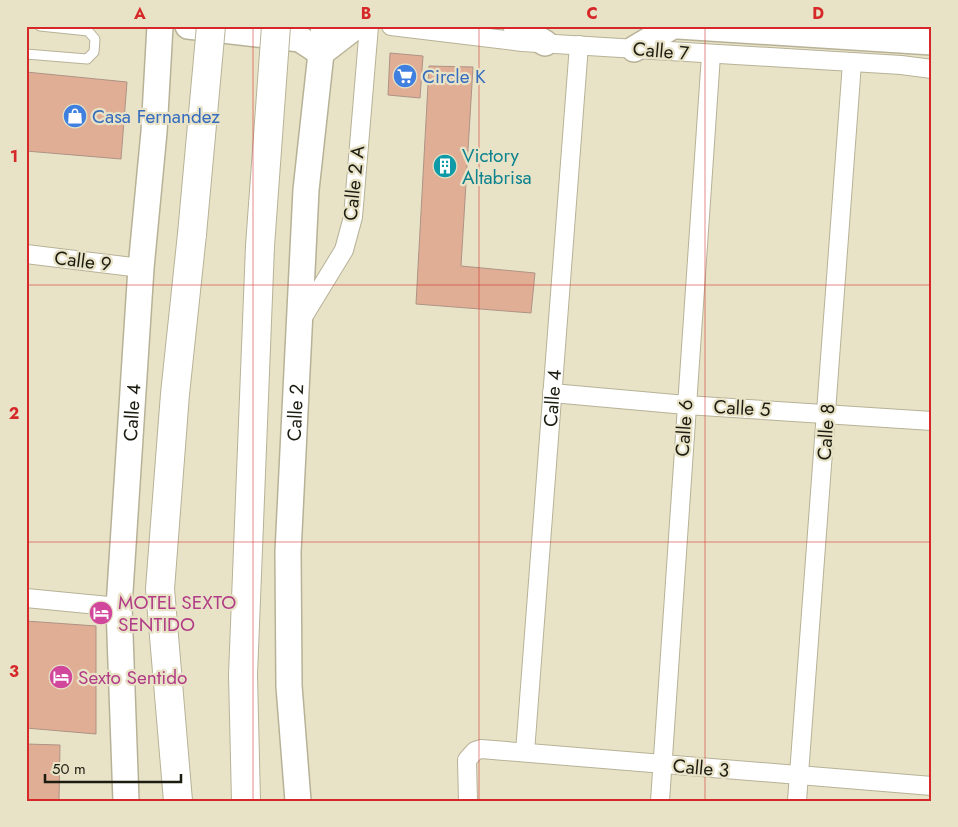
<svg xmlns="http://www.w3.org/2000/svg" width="958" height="827" font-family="Jost,sans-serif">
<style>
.building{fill:#e0ae95;stroke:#ae9385}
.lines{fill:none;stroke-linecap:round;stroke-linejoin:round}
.lane-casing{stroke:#b7b297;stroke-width:11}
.street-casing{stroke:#b7b297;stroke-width:20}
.secondary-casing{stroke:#b7b297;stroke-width:28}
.highway-casing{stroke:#b7b297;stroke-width:30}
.lane{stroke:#fff;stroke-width:9}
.street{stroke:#fff;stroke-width:18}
.secondary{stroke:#fff;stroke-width:25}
.highway{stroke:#fff;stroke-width:28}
.highway-bridge-casing{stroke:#b7b297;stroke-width:30;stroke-linecap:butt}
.highway-bridge{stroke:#fff;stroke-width:28}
.grid{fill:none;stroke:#d62828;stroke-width:1;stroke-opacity:0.55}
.labels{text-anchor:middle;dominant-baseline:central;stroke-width:4.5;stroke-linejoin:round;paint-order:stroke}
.street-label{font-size:19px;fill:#1d1c11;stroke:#e8e3c7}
.shop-label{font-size:19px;fill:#366cbe;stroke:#e8e3c7;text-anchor:start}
.culture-label{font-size:19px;fill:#0d838f;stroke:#e8e3c7;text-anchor:start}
.hotel-label{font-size:19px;fill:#b23c85;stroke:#e8e3c7;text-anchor:start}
.neatline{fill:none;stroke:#d62828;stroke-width:2}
.grid-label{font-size:16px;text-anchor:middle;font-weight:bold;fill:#d62828}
</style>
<rect width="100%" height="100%" fill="#e8e3c7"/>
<path class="building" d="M390,53L423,56L420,98L388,95Z
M429,66L473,67L461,266L535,273L531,313L416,304Z
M26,72L127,82L121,159L26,151Z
M26,621L96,626V734L26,728Z
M26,744L60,745L59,801H26Z"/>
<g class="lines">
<g class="lane-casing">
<path id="lane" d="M26,54L87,59L94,52L95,39L88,31L40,26"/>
</g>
<g class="street-casing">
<g id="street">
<path d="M391,26L522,42L901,65L932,69"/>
<path d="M26,254L141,268"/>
<path d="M300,322L344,250L353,217L369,26"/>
<path d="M552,393L686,405L932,421"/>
<path d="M26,598L119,607"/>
<path id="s1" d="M525,752L579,45"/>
<path d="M468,801L467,760L475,751L481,749L932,786"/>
<path d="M660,801L711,55"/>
<path d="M797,801L852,63"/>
</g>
</g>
<g class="secondary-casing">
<g id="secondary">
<path d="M188,26L300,39L321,53L356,26"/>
<path d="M516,26L545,43"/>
<path d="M678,26L932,42"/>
<path d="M634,49L673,26"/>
<path id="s2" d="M126,801L119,607L141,268L154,132L160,26"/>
<path id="s3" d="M298,801L289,686L288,552L306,190L324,26"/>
</g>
</g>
<g class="highway-casing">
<path id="highway" d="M178,801L160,589L175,394L192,234
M246,801L243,675L260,246"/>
</g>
<use href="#lane" class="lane"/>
<use href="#street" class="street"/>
<use href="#secondary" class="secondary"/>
<use href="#highway" class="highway"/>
<g class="highway-bridge-casing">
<path id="highway-bridge" d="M192,234L211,26
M260,246L276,26"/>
</g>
<use href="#highway-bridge" class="highway-bridge"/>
</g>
<path class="grid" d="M253,26V801M479,26V801M705,26V801M26,285H932M26,542H932"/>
<defs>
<g id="supermarket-disc" transform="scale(1.25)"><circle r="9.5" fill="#3f7fe0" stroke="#e8e3c7"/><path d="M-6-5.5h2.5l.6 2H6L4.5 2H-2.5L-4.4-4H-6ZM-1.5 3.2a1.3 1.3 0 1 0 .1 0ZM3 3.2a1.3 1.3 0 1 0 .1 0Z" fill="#fff"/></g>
<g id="shop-disc" transform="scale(1.25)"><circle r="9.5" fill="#3f7fe0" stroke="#e8e3c7"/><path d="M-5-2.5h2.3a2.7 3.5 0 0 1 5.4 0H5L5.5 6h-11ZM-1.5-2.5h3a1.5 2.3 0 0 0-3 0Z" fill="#fff"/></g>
<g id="building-disc" transform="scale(1.25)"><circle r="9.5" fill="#0f9aa8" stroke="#e8e3c7"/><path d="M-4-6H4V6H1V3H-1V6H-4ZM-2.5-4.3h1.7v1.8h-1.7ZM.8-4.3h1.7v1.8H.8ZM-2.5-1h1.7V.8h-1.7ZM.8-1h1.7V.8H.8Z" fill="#fff"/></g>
<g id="hotel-disc" transform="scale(1.25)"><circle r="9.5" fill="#d1479c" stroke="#e8e3c7"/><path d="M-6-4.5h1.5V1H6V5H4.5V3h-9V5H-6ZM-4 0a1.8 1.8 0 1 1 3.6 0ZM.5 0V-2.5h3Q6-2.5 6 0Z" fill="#fff"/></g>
</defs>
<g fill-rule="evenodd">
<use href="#supermarket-disc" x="405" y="76"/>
<use href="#shop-disc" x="75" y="116"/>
<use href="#building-disc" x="445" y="166"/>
<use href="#hotel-disc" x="101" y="613"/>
<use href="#hotel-disc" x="61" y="677"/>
</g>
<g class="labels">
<g class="street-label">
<text transform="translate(661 51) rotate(5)">Calle 7</text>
<text transform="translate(354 183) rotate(-84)">Calle 2 A</text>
<text transform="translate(83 261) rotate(7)">Calle 9</text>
<text stroke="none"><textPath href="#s1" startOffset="355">Calle 4</textPath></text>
<text transform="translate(742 408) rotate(3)">Calle 5</text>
<text stroke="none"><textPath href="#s2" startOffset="389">Calle 4</textPath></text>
<text stroke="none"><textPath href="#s3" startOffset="389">Calle 2</textPath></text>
<text transform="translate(684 428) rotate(-86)">Calle 6</text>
<text transform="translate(826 432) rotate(-86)">Calle 8</text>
<text transform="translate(701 768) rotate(5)">Calle 3</text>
</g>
<g class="shop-label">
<text x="422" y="76">Circle K</text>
<text x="92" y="116">Casa Fernandez</text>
</g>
<g class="culture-label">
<text x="462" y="155">Victory<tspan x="462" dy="22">Altabrisa</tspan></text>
</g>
<g class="hotel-label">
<text x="118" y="602">MOTEL SEXTO<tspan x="118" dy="22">SENTIDO</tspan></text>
<text x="78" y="677">Sexto Sentido</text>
</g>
</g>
<rect width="958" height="827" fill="none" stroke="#e8e3c7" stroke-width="55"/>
<path d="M45 774v8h136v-8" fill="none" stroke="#1d1c11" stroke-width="2.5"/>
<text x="52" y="774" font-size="15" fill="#1d1c11" stroke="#e8e3c7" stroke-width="4" paint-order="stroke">50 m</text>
<rect x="28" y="28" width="902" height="772" class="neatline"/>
<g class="grid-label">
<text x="140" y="19">A</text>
<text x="366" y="19">B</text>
<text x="592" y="19">C</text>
<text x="818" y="19">D</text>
<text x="14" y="162">1</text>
<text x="14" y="419">2</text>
<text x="14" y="677">3</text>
</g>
</svg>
